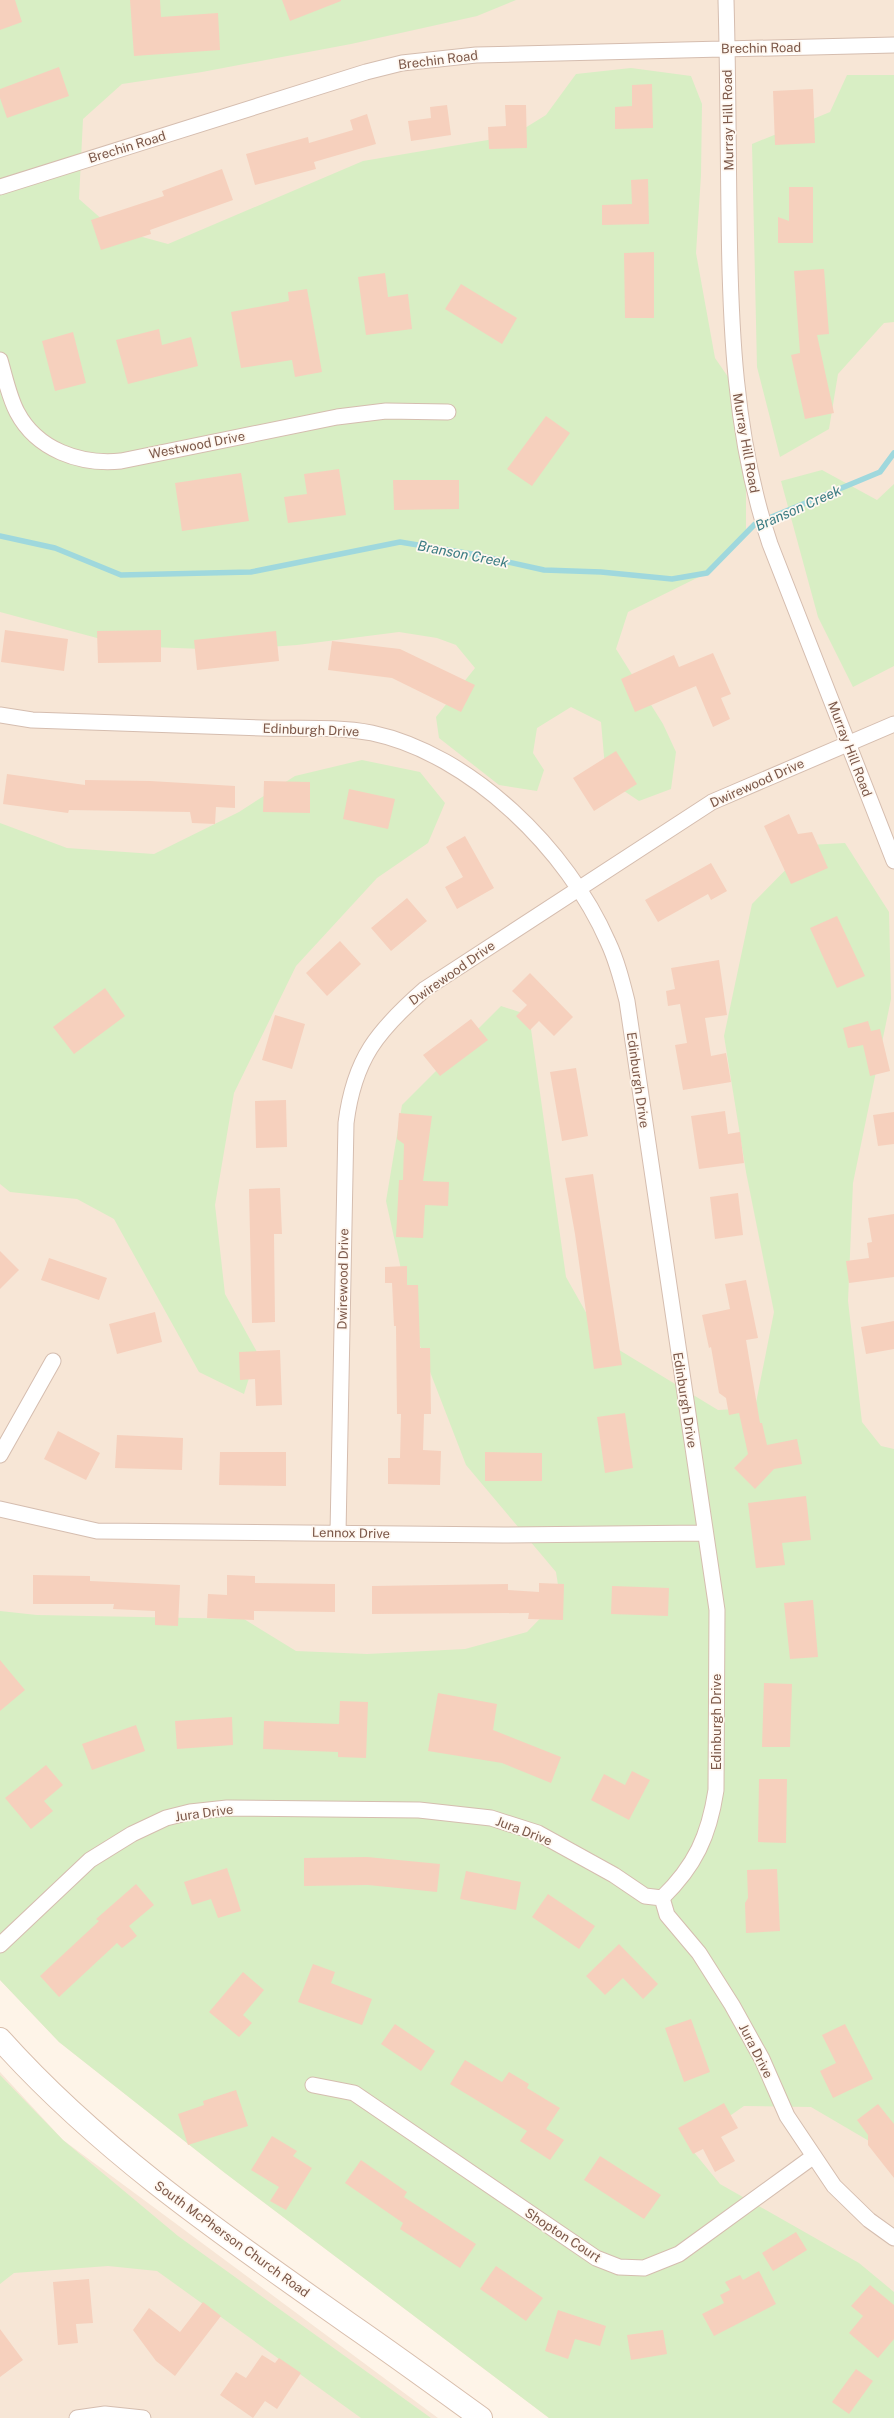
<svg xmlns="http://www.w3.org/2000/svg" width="894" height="2418" font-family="'Public Sans',sans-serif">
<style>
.residential{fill:#f7e6d6}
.green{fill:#d8eec4}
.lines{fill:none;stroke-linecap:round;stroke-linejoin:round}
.stream{stroke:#9fd8dd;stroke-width:5.5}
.building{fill:#f6d0bd}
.street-casing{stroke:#d5bdaf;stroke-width:17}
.secondary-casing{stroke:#d8bdab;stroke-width:24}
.street{stroke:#fff;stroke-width:15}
.secondary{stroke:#fff;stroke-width:22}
.labels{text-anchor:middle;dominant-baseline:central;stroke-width:3.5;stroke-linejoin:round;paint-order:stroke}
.street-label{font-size:13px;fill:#7c5849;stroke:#fff8f1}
.water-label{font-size:14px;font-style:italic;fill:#3a7b82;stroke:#fff8f1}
</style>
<rect width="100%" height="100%" fill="#fef4e8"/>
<path class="residential" d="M0,0H894V2418H549L225,2173L59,2042L0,1980Z
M0,2072L63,2140L438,2418H0Z"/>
<path class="green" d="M0,0H516L477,16L351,44L202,72L122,84L83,119L79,199L113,229L168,244L363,161L512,136L546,115L576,74L631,68L691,76L702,104L701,175L696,253L715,358L735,387L746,420V533L707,573L628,612L616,649L663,724L676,752L671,789L639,801L606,779L601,722L571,707L537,728L533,753L544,770L537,791L499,785L439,738L436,717L475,668L456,645L437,638L399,632L297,645L227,650L127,646L0,612Z
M847,75H894V322L884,323L838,374L829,429L780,457L757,367L752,144L830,112Z
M822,470L877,500L894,484V666L853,687L818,617L781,481Z
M362,760L420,772L445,803L428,843L377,878L296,966L234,1093L215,1205L225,1294L257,1352L244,1394L199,1372L114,1219L77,1199L10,1192L0,1184V823L67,848L154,854L239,812L295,776Z
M845,843L889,912L891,999L853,1183L848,1301L862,1422L881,1446L894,1449V2143L869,2141L811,2107L744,2106L688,2145L720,2184L859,2263L894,2292V2418H549L225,2173L59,2042L0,1980V1611L37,1615L244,1619L296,1651L367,1654L465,1649L527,1632L560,1598L556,1572L466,1465L415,1333L386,1201L402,1105L501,1006L529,1015L566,1277L601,1339L718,1410L755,1408L774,1312L746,1172L724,1036L752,904L810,845Z
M0,2075L63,2140L178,2236L431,2418H361L157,2271L108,2266L14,2273L0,2284Z"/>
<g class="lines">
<path class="stream" d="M0,536L55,548L121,575L251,572L400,542L472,554L544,570L601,572L672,579L707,573L755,524L880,472L894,453"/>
</g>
<path class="building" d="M0,0H15L22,22L0,30Z
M130,0H160L161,17L218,13L220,50L134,56Z
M282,0H341V1L290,21Z
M59,67L69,96L7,118L0,98V89Z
M652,84L653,128L615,129V107L632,106V85Z
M813,89L815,143L775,145L773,91Z
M447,105L451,135L411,141L408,121L431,118L430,107Z
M505,105H526L527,148L489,149L488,127L506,126Z
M367,114L376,144L314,162L316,169L255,185L246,154L308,137L309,143L353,130L350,120Z
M222,169L233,200L150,230L151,234L101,250L91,220L164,196L162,191Z
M648,179L649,224L602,225V205L632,204L631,180Z
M789,187H813V243H778V217L789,221Z
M654,252V318H625L624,253Z
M824,269L829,334L817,335L834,413L805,419L791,355L800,353L794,271Z
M385,273L388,297L408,294L412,329L366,335L358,277Z
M461,284L517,318L502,344L445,309Z
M307,289L322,372L295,377L292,360L241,368L231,312L289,301L288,292Z
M159,329L162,345L191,337L198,366L128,384L116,340Z
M73,332L86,383L55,391L42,341Z
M546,416L570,433L532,486L507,469Z
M339,469L346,515L288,523L284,497L307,494L304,474Z
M241,473L249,521L182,531L175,483Z
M393,480H459V509L394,510Z
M5,630L68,639L64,671L1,662Z
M161,630V662L98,663L97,631Z
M276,631L279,661L197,670L194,640Z
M332,641L400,649L475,685L461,712L392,678L328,670Z
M713,653L731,694L721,698L730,719L713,727L696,686L635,712L621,679L674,655L679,667Z
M616,751L637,784L594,811L573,778Z
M7,774L85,785V780L150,781L235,786V808L216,807L215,824L192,823L190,812L69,810L68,813L3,804Z
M264,781L310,782V813L263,812Z
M349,789L395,799L388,829L343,819Z
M789,814L798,834L812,832L828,868L791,884L764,826Z
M465,836L494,888L457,909L445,887L463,877L446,847Z
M711,863L727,891L711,900L708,894L658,922L645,900Z
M407,898L427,921L391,951L371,928Z
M837,916L865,976L837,988L810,928Z
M340,941L361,964L327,996L306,973Z
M719,960L727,1015L705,1018L711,1056L726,1053L731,1082L683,1090L675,1045L687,1043L680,1004L668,1006L666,991L675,989L671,968Z
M530,973L573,1017L554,1036L539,1021L530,1030L516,1016L527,1005L512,991Z
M105,988L125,1016L74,1054L53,1027Z
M275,1015L305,1024L292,1069L262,1060Z
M471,1019L488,1040L440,1076L423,1055Z
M868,1021L871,1031L880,1029L890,1071L870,1076L863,1045L848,1048L843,1028Z
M576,1068L588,1136L562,1141L550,1072Z
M286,1100L287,1147L256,1148L255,1101Z
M725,1111L728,1134L740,1132L744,1163L699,1169L691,1116Z
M894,1112V1144L878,1146L873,1115Z
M399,1113L432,1116L423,1181L449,1182L448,1206L425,1205L423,1238L396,1237L399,1180H403L404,1144L397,1139Z
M593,1174L622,1365L594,1369L575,1234L565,1178Z
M280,1188L282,1234H274L275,1322L252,1323L249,1189Z
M738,1193L743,1235L715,1239L710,1197Z
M894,1214V1277L849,1283L846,1261L869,1258L867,1243L872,1242L868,1218Z
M0,1251L19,1270L0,1289Z
M49,1258L107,1278L99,1300L41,1280Z
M407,1266V1285H418L420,1348H430L431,1414H424L423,1450L441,1451L440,1485L388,1484V1458H400L401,1414H397L396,1326H394L392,1283H385V1267Z
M746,1280L758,1338L746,1340L760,1423H762L767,1445L797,1439L802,1464L774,1469L755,1489L734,1468L748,1454L739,1413L729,1415L726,1398L719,1393L711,1347L709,1348L702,1315L730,1309L725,1284Z
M155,1312L162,1342L117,1354L109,1324Z
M894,1321V1349L866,1354L861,1327Z
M280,1350L282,1405L256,1406L255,1379L240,1380L239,1352Z
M625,1413L633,1468L605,1473L597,1417Z
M58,1431L100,1453L86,1480L44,1459Z
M117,1435L183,1438L182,1470L115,1468Z
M220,1452H286V1486L219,1485Z
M485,1452L542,1453V1481H485Z
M806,1496L811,1540L782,1543L785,1565L756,1568L748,1503Z
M33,1575L90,1576V1581L180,1585L178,1626L155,1625V1611L113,1609L114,1604H33Z
M227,1575L255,1576V1583L335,1584V1612L254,1611V1620L207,1618L208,1594L227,1595Z
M539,1583L564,1584L563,1620L528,1619L529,1613L372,1614V1586L508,1584V1590L539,1592Z
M612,1586L669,1588L668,1616L611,1614Z
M813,1600L818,1657L790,1659L784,1603Z
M0,1660L25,1690L0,1711Z
M764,1683L792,1684L790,1747H762Z
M438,1693L497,1704L493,1730L561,1757L551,1783L502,1763L428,1751Z
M340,1701L368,1702L366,1758L338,1757V1752L263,1749L264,1721L339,1724Z
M232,1717L233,1745L177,1749L175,1721Z
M136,1725L145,1751L92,1770L82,1744Z
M46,1765L63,1785L44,1801L53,1811L31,1829L5,1798Z
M632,1771L650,1780L629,1820L591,1800L604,1774L625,1785Z
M759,1779H787L786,1843L758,1842Z
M367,1857L440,1864L437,1892L368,1885L304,1886V1858Z
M227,1868L241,1911L218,1918L211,1899L192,1905L184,1882Z
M777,1869L780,1931L746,1933L745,1903L748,1898L747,1870Z
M466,1871L521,1882L516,1910L460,1899Z
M136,1884L154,1905L129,1926L137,1936L122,1948L117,1943L59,1997L40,1976L99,1921L96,1919Z
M548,1894L595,1926L579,1949L532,1917Z
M619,1944L658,1984L643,1999L623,1978L605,1995L586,1976Z
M313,1964L335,1972L331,1983L372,1999L362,2025L298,2002Z
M243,1972L264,1990L243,2015L252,2023L239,2037L209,2012Z
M691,2019L710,2072L684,2082L665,2028Z
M395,2024L435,2051L421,2071L381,2044Z
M845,2024L873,2079L833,2098L820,2071L836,2063L822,2035Z
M465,2060L502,2082L509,2072L529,2084L527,2088L560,2108L546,2129L564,2140L550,2160L520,2141L527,2131L450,2084Z
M236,2090L248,2126L188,2145L178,2114L204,2105L203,2101Z
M724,2103L738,2128L721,2137L735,2161L715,2172L703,2149L693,2154L678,2128Z
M878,2104L894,2124V2178L868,2145V2135L857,2120Z
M272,2136L297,2151L293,2156L312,2168L286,2210L270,2201L279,2187L251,2170Z
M600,2156L661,2195L644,2219L584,2180Z
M361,2160L407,2192L404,2197L476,2244L460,2268L400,2229L403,2223L345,2183Z
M796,2232L807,2250L773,2271L762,2253Z
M496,2266L543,2298L526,2321L480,2289Z
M759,2271L776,2304L714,2336L702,2314L724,2303L720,2295L730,2290L725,2282L740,2275L743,2280Z
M89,2279L93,2323L76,2324L78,2343L58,2345L53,2282Z
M870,2285L894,2305V2339L878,2358L849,2333L863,2316L851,2306Z
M203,2302L221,2316L175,2376L156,2361L133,2330L149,2308L180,2332Z
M558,2310L606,2326L600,2346L575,2339L568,2359L545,2351Z
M0,2329L23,2360L0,2377Z
M663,2330L667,2354L631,2360L627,2335Z
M262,2355L275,2363L279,2358L301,2373L277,2409L265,2401L253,2418L220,2395L236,2372L246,2378Z
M856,2369L873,2381L849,2414L832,2402Z"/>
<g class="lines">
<g class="street-casing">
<path id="street" d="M726,0C728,71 728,141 729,212C730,324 734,437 770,544L894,861
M0,187L366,72L402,63L476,55L894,45
M0,360C5,377 9,397 17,412C37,450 80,465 121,461L337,417L386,411L448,412
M0,715L32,720C109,723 186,725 262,728C299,729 336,726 372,733C471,754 568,850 608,942C617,961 622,981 627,1001L717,1610L716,1790C709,1836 695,1866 662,1898
M0,1455L53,1361
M0,1509L97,1531L503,1535L705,1533
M338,1533L346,1123C354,1059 377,1031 425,989L712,802L894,724
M662,1898L667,1915L699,1953L732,2005L762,2059L787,2116L834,2186L869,2220L894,2238
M0,1945L90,1860L132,1834L166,1818L190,1812L227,1808L419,1810L491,1818L538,1833L614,1875L645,1896L662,1898
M313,2085L354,2093L596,2258L619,2267L644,2268L679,2254L814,2156
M77,2418L105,2414L143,2418"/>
</g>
<g class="secondary-casing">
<path id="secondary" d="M0,2039C101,2152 226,2237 348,2323C393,2354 437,2386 481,2418"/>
</g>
<use href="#street" class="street"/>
<use href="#secondary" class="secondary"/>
</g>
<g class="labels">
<g class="street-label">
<text transform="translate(761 48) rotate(-1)">Brechin Road</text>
<text transform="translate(438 60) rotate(-7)">Brechin Road</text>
<text transform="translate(728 120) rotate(-91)">Murray Hill Road</text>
<text transform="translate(127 147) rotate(-17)">Brechin Road</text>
<text transform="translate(746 443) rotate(80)">Murray Hill Road</text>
<text transform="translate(197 445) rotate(-11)">Westwood Drive</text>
<text transform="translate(311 730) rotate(2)">Edinburgh Drive</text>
<text transform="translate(850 749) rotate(69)">Murray Hill Road</text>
<text transform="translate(757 783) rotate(-24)">Dwirewood Drive</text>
<text transform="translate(452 973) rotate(-35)">Dwirewood Drive</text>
<text transform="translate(638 1080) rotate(82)">Edinburgh Drive</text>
<text transform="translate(343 1279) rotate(-89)">Dwirewood Drive</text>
<text transform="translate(685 1400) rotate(81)">Edinburgh Drive</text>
<text transform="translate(351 1533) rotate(1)">Lennox Drive</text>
<text transform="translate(716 1722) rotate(-90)">Edinburgh Drive</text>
<text transform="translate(204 1813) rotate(-8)">Jura Drive</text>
<text transform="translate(524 1831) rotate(21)">Jura Drive</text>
<text transform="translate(756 2051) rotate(63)">Jura Drive</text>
<text transform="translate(563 2235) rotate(33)">Shopton Court</text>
<text transform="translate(232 2239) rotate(36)">South McPherson Church Road</text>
</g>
<g class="water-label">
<text transform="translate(798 508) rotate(-24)">Branson Creek</text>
<text transform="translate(463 554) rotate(11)">Branson Creek</text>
</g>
</g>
</svg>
